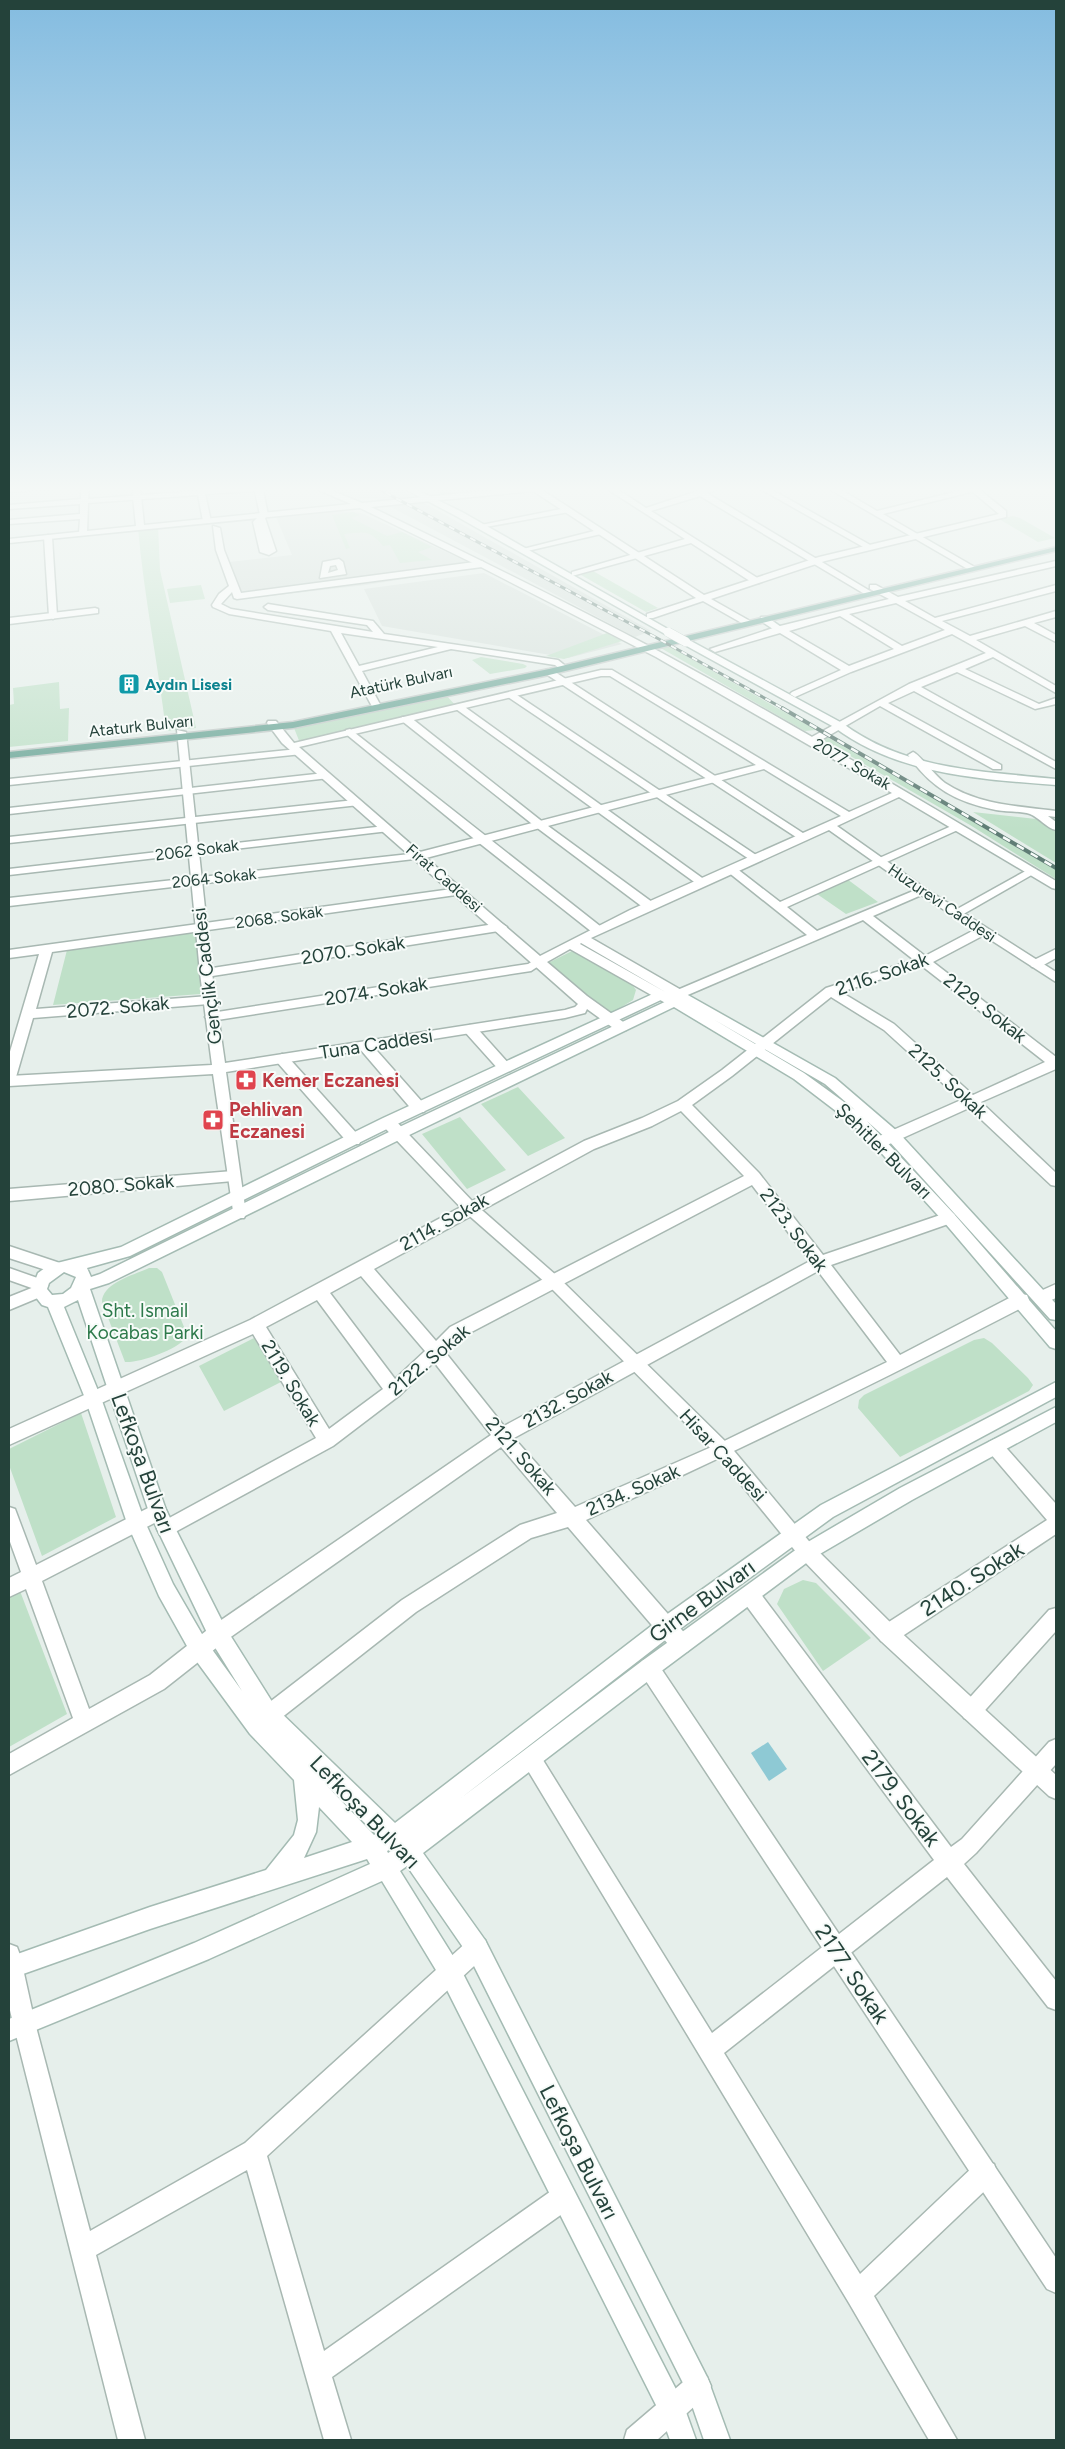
<svg xmlns="http://www.w3.org/2000/svg" width="1065" height="2449" font-family="Figtree,sans-serif">
<style>
.built{fill:#d4dfda}
.green{fill:#bfe0c8}
.water{fill:#8ec9d4}
.lines{fill:none;stroke-linecap:round;stroke-linejoin:round}
.minor-casing{stroke:#a8b8b2;stroke-width:3}
.tertiary-casing{stroke:#a8b8b2;stroke-width:3}
.secondary-casing{stroke:#a4bbb3;stroke-width:3}
.primary-casing{stroke:#c2cac8;stroke-width:3}
.minor{fill:#fff;fill-rule:evenodd}
.tertiary{fill:#fff;fill-rule:evenodd}
.secondary{fill:#fff;fill-rule:evenodd}
.primary{fill:#6aa596;fill-rule:evenodd}
.rail-far1-casing{stroke:#5f7d75;stroke-width:3}
.rail-casing{stroke:#5f7d75;stroke-width:4}
.rail-far1{stroke:#f7fbf9;stroke-width:2;stroke-dasharray:6;stroke-linecap:butt}
.rail{stroke:#f7fbf9;stroke-width:2.5;stroke-dasharray:8;stroke-linecap:butt}
.secondary-bridge-casing{stroke:#a4bbb3;stroke-width:10;stroke-linecap:butt}
.secondary-bridge{stroke:#fff;stroke-width:9}
.labels{text-anchor:middle;dominant-baseline:central;stroke-width:4;stroke-linejoin:round;paint-order:stroke}
.far-street-label{font-size:16px;fill:#24423a;stroke:#f7fbf9}
.far-culture-label{font-size:16px;font-weight:bold;fill:#0d838f;stroke:#f7fbf9;text-anchor:start}
.street-label{font-size:19px;fill:#24423a;stroke:#f7fbf9}
.health-label{font-size:19px;font-weight:bold;fill:#be3a42;stroke:#f7fbf9;text-anchor:start}
.park-label{font-size:19px;fill:#2d7a4b;stroke:#f7fbf9}
.near-street-label{font-size:22px;fill:#24423a;stroke:#f7fbf9}
</style>
<rect width="100%" height="100%" fill="#e6efeb"/>
<path class="built" d="M325,487H396L651,631L635,637L376,499L347,497Z
M340,511L361,513L479,567L366,585L243,599L229,562L292,555L276,517Z
M484,573L622,644L568,658L382,626L364,589Z"/>
<path class="green" d="M428,487H536L442,495Z
M353,512L360,515L351,518L387,536L402,532L432,547L418,552L432,560L400,563L390,545L383,546C369,529 365,532 344,534L350,548L346,549L332,515Z
M1013,516L1020,518L1055,538L1038,542L999,519Z
M158,526L160,570L196,728L166,731C158,663 144,597 138,528Z
M593,571L658,608L646,612L581,575Z
M201,585L205,599L170,603L167,589Z
M607,633L622,641L564,659L546,656Z
M667,645L816,730L805,731L659,647Z
M481,657L523,664L527,666L525,668L490,674L472,660Z
M59,682L60,709L69,708L68,741L9,747V705L14,704L13,688Z
M446,695L456,706L300,743L294,728Z
M824,735L1056,870V879L970,825L826,742L821,736Z
M973,812L1036,819L1056,832V863Z
M847,879L878,902L846,914L817,894Z
M199,931L201,994L53,1005L67,950Z
M574,950L631,983L636,990L633,1000L610,1014L548,965L550,962Z
M518,1087L565,1138L528,1156L481,1104Z
M460,1117L506,1170L467,1189L422,1134Z
M149,1268H157L162,1272L186,1332V1338C176,1350 140,1363 125,1362L102,1302C102,1283 134,1275 149,1268Z
M254,1338L281,1382L224,1411L199,1366Z
M984,1338L992,1343L1028,1378L1033,1385L1029,1391L900,1457L858,1408L859,1400L864,1395L974,1340Z
M81,1413L116,1517L42,1556L9,1465V1449Z
M803,1580L816,1583L871,1638L823,1671L777,1604L784,1589Z
M20,1591L67,1714L9,1747V1597Z"/>
<path class="water" d="M768,1742L787,1769L769,1781L751,1753Z"/>
<g class="lines">
<g class="minor-casing">
<path id="minor" d="M81,487H89L88,499L197,491L196,487H204V490L278,487L263,490L268,515L265,518L276,551L269,555L260,552L253,522L260,515L255,491L205,494L211,521L207,523L203,521L198,495L88,503L87,533L83,535L79,533L80,519L9,524V520L80,514V504L9,509V505L81,499Z
M604,487H614L646,508L710,487H723L707,493L875,594L868,596L700,496L651,511L759,579V583H753L691,543L572,576V572L685,539Z
M757,487H767L872,546L865,548Z
M826,487H836L877,511L975,487V491L883,514L978,569L971,571Z
M566,508L570,510L569,512L480,528L476,526Z
M213,526L220,528L224,550L241,593L482,561L486,564L482,567L237,599L234,598L232,592L221,604L231,609L373,632L367,625L268,610L264,607L268,604L373,621L384,634L558,660L568,668L563,671L555,665L451,649L362,671L382,708L374,710L331,631L229,614L213,607L212,605L219,594L229,586L216,550ZM341,633L438,647L359,666Z
M598,530H601V534L523,552L519,550Z
M48,535L52,537L57,616L53,619L49,616L44,537Z
M339,559L343,562L346,574L320,578L323,562ZM336,565L338,570L328,573L330,566Z
M1056,561V566L905,601L935,618L1056,585V591L942,621L970,636L1056,611V617L1034,623L1056,635V642L1025,626L976,640L1056,686V693L993,657L965,669L1039,704L1056,698V704L1035,709L957,672L921,687L1056,762V769L914,691L888,703L1001,765V769H993L880,706L816,743H808V739L909,684L986,653L952,634L851,672L795,697L790,694L792,692L841,670L780,633L715,652L710,649L776,627L889,599L870,589V585H876L898,597ZM896,603L945,630L902,646L849,614ZM840,616L894,649L849,666L789,631Z
M546,670H552L809,837L807,839H799L546,674Z
M511,692L514,693L762,859L756,862L752,861L508,697L506,695Z
M456,705H462L705,880V884H697L456,709Z
M402,717H410L544,823L652,902V908H644L536,827L402,721Z
M350,729L600,926L602,929L600,932H592L478,842L346,734V730Z
M298,749L303,752L302,754L9,785V779Z
M913,752C919,754 936,777 945,783C978,805 1018,806 1056,811V817L1048,816L1056,822V830C1046,828 1040,818 1030,814C1020,811 1007,812 996,810C956,802 931,788 908,755Z
M325,773L330,776L329,778L9,814V808Z
M355,800L359,801V805L9,843V837Z
M956,824L962,827L960,829L787,907L817,931L918,889H926V893L873,916L925,956L978,928H986L988,931L986,934L933,962L1056,1057V1069L981,1102L1056,1173V1186L1051,1185L969,1108L885,1146H875L873,1142L875,1138L961,1100L884,1030L831,997L732,1076L692,1105L759,1173L823,1255L949,1212L954,1214L956,1218L954,1222L831,1265L900,1355L1015,1295L1021,1294L1027,1295L1029,1300L1027,1305C881,1381 735,1452 586,1520L688,1637L691,1644L688,1651L681,1654L674,1651L568,1527L531,1538L416,1612L276,1722L269,1725L262,1722L259,1715L262,1708L402,1600L520,1525L557,1513L501,1447L225,1641L164,1689L9,1775V1754L73,1718L26,1589L9,1597V1578L21,1572L9,1539V1507L15,1509L36,1565L152,1506L158,1504L164,1506L167,1512L164,1518L42,1581L89,1709L150,1675L211,1627L491,1435L434,1362L400,1395L333,1446L166,1537L160,1535L157,1529L160,1523L316,1438L253,1334L9,1445V1429L250,1320L584,1141L642,1118L678,1101L722,1070L826,988L914,960L863,920L683,997L679,998L673,994L675,991L807,935L728,872V868H736L780,902ZM922,966L1045,1062L973,1095L894,1024L841,992ZM681,1111L744,1176L450,1327L436,1341L374,1269L594,1149L652,1126ZM752,1185L810,1261L504,1426L445,1352L462,1337ZM818,1271L887,1362L716,1445L575,1507L514,1438ZM361,1276L425,1351L395,1379L330,1293ZM317,1300L383,1389L329,1429L266,1327Z
M385,826L389,827V831L9,875V869Z
M419,853L425,856L423,858L9,906V898Z
M1031,868L1035,869V873L960,916H952L950,913Z
M459,888L463,890V894L52,952L36,1009L209,996L215,1000L209,1004L33,1018L16,1077L9,1082V1055L39,954L9,958V950Z
M501,923L507,927L505,930L206,977L200,973L206,969Z
M1056,949V958L1040,967H1032L1030,964L1032,961Z
M540,957L546,961L531,971L211,1021L205,1017L211,1013L528,964Z
M470,1025L475,1026L510,1065L512,1068L510,1071H500L465,1032L463,1029Z
M365,1041L370,1043L424,1104L426,1108L424,1112H414L360,1049L358,1046Z
M282,1054L287,1056L359,1136L361,1140L359,1144H349L277,1062L275,1059Z
M233,1171L238,1172L240,1176L238,1180L233,1181L9,1201V1189Z
M1056,1284V1298L1042,1304L1036,1303L1034,1298L1036,1293Z
M39,1285L45,1287L47,1291L45,1295L9,1310V1297Z
M995,1439L1001,1442L1056,1504V1534L895,1641L888,1643L881,1641L878,1634L881,1627L1047,1520L989,1452L986,1447L989,1442Z
M750,1586L757,1589L951,1847L962,1839L1049,1742L1056,1739V1764L976,1853L964,1864L1056,1981V2010L1048,2007L947,1877L724,2053L860,2274L976,2164L985,2161L994,2164L997,2173L994,2182L874,2296L957,2440H929L849,2303L521,1759L524,1752L531,1749L538,1752L712,2033L934,1860L743,1601L741,1595L743,1589Z
M1056,1608V1631L978,1718L971,1721L964,1718L961,1711L964,1704L1049,1610Z
M477,1937L485,1940L488,1948L485,1956L267,2156L324,2351L554,2189L563,2186L572,2189L575,2198L572,2207L332,2377L351,2440H324L247,2170L96,2255L145,2440H118L13,2023L9,2006V1944L17,1947L20,1955L35,2023L90,2231L245,2143L469,1940Z"/>
</g>
<g class="tertiary-casing">
<path id="tertiary" d="M52,487L48,489L9,492V488Z
M132,487H140L144,525L351,504L312,487H323L362,503L524,487H555L542,490L704,595L819,557L999,514L967,487H976L1006,511V517L825,561L711,599L750,621L751,623L747,626L703,601L653,618H647V614L696,598L533,491L371,507C468,554 566,602 662,653C796,725 926,804 1056,881V889L1052,888L899,797L837,826L926,889L1056,972V982L918,893L829,830L591,938L683,991L685,994L679,1005H669L570,949L547,962L587,996L626,1024L628,1027L626,1030H616L587,1009L585,1013L565,1018L226,1072L246,1214L244,1218H234L213,1074L9,1086V1076L212,1065L200,973L177,730L186,732L212,973L225,1063L565,1010L575,1007L578,1004L282,743L267,723L268,721H276L294,743L601,670H612L849,812L892,793L656,657L479,566L360,508L9,543V539L136,526ZM601,676H610L756,765L420,852L299,747ZM764,769L841,816L630,910L540,956L426,858ZM581,943L667,993L580,944Z
M95,608L98,609V613L9,624V618Z
M388,1117L393,1118L475,1204L557,1276L730,1446L813,1546L895,1627L1056,1775V1799L1049,1796L881,1641L801,1558L718,1456L547,1284L465,1212L383,1126L381,1122Z
M9,1246L63,1264L66,1268L63,1272L58,1274L9,1258Z
M9,1268L46,1281L48,1285L46,1289L40,1291L9,1280Z
M649,1658L656,1661L1056,2258V2293L1047,2289L642,1675L639,1668L642,1661Z
M698,2373L707,2377L711,2386L707,2395L657,2440H624L627,2430L689,2377Z"/>
</g>
<g class="secondary-casing">
<path id="secondary" d="M401,487H411L462,512L673,632L665,634L456,516Z
M761,617H767L784,629L776,631L761,621Z
M683,640H689L842,723C905,770 980,771 1056,779V785C980,779 898,775 834,727L683,644Z
M679,990L835,1078L898,1132L1056,1304V1320L1050,1319L888,1140L867,1121L954,1214L1056,1331V1349L1050,1347L944,1222L875,1146L849,1121L794,1079L674,1007L403,1138L109,1283L90,1289L166,1510L225,1627L276,1708L395,1823L659,1620L821,1505L1056,1382V1397L833,1517L673,1634L461,1798L642,1661L801,1546L900,1488L1056,1407V1422L912,1500L813,1558L656,1675L423,1853L485,1940L707,2377L730,2440H704L687,2391L469,1956L407,1866L400,1871L458,1964L682,2401L696,2440H670L661,2415L442,1980L382,1881L209,1959L9,2041V2019L194,1943L370,1864L367,1859L150,1929L9,1979V1957L150,1907L266,1870L294,1835L298,1820L294,1780L250,1734L192,1655L159,1596L127,1523L85,1398L48,1307L42,1305L31,1291L38,1273L49,1265L121,1247L383,1118L657,992ZM663,999H671L393,1130L100,1274L91,1277L87,1268L130,1256L393,1126ZM713,1019L825,1084L855,1110L804,1073ZM64,1272L76,1277L71,1288L63,1294L52,1295L47,1289L49,1283ZM78,1300L149,1512L211,1641L242,1691L206,1641L173,1584L145,1522L101,1398L64,1307ZM327,1786L376,1834L374,1835ZM319,1807L352,1842L304,1858L316,1832ZM391,1849L393,1850L388,1853L387,1851Z"/>
</g>
<g class="primary-casing">
<path id="primary" d="M1056,547V551L549,675L293,728L9,758V752L293,722L549,669Z"/>
</g>
<use href="#minor" class="minor"/>
<use href="#tertiary" class="tertiary"/>
<use href="#secondary" class="secondary"/>
<use href="#primary" class="primary"/>
<g class="rail-far1-casing">
<path id="rail-far1" d="M375,487L657,638L784,709"/>
</g>
<g class="rail-casing">
<path id="rail" d="M782,708L1056,868"/>
</g>
<use href="#rail-far1" class="rail-far1"/>
<use href="#rail" class="rail"/>
<g class="secondary-bridge-casing">
<path id="secondary-bridge" d="M668,632L686,642"/>
</g>
<use href="#secondary-bridge" class="secondary-bridge"/>
</g>
<linearGradient id="sky" x2="0" y2="1"><stop stop-color="#84bce0"/><stop offset="0.59" stop-color="#f4f8f6"/><stop offset="1" stop-color="#f4f8f6" stop-opacity="0"/></linearGradient>
<rect width="1065" height="830" fill="url(#sky)"/>
<defs>
<g id="building-square" transform="scale(1.125)"><rect x="-9" y="-9" width="18" height="18" rx="4" fill="#0f9aa8" stroke="#f7fbf9"/><path d="M-4-6H4V6H1V3H-1V6H-4ZM-2.5-4.3h1.7v1.8h-1.7ZM.8-4.3h1.7v1.8H.8ZM-2.5-1h1.7V.8h-1.7ZM.8-1h1.7V.8H.8Z" fill="#fff"/></g>
<g id="pharmacy-square" transform="scale(1.125)"><rect x="-9" y="-9" width="18" height="18" rx="4" fill="#e0444e" stroke="#f7fbf9"/><path d="M-2-6h4v4h4v4h-4v4h-4v-4h-4v-4h4Z" fill="#fff"/></g>
</defs>
<g fill-rule="evenodd">
<use href="#building-square" x="129" y="684"/>
<use href="#pharmacy-square" x="246" y="1080"/>
<use href="#pharmacy-square" x="213" y="1120"/>
</g>
<g class="labels">
<g class="far-street-label">
<text transform="translate(401 682) rotate(-12)">Atatürk Bulvarı</text>
<text transform="translate(141 726) rotate(-6)">Ataturk Bulvarı</text>
<text transform="translate(852 764) rotate(30)">2077. Sokak</text>
<text transform="translate(197 850) rotate(-7)">2062 Sokak</text>
<text transform="translate(214 878) rotate(-6)">2064 Sokak</text>
<text transform="translate(444 878) rotate(41)">Fırat Caddesi</text>
<text transform="translate(942 903) rotate(34)">Huzurevi Caddesi</text>
<text transform="translate(279 917) rotate(-8)">2068. Sokak</text>
</g>
<g class="far-culture-label">
<text x="145" y="684">Aydın Lisesi</text>
</g>
<g class="street-label">
<text transform="translate(353 950) rotate(-9)">2070. Sokak</text>
<text transform="translate(882 974) rotate(-19)">2116. Sokak</text>
<text transform="translate(207 976) rotate(-97)">Gençlik Caddesi</text>
<text transform="translate(376 991) rotate(-9)">2074. Sokak</text>
<text transform="translate(118 1007) rotate(-5)">2072. Sokak</text>
<text transform="translate(985 1008) rotate(38)">2129. Sokak</text>
<text transform="translate(376 1044) rotate(-9)">Tuna Caddesi</text>
<text transform="translate(948 1081) rotate(43)">2125. Sokak</text>
<text transform="translate(884 1151) rotate(45)">Şehitler Bulvarı</text>
<text transform="translate(121 1185) rotate(-5)">2080. Sokak</text>
<text transform="translate(444 1222) rotate(-29)">2114. Sokak</text>
<text transform="translate(794 1230) rotate(53)">2123. Sokak</text>
<text transform="translate(429 1360) rotate(-40)">2122. Sokak</text>
<text transform="translate(291 1383) rotate(59)">2119. Sokak</text>
<text transform="translate(568 1399) rotate(-29)">2132. Sokak</text>
<text transform="translate(723 1455) rotate(47)">Hisar Caddesi</text>
<text transform="translate(521 1456) rotate(49)">2121. Sokak</text>
<text transform="translate(633 1490) rotate(-24)">2134. Sokak</text>
</g>
<g class="health-label">
<text x="262" y="1080">Kemer Eczanesi</text>
<text x="229" y="1109">Pehlivan<tspan x="229" dy="22">Eczanesi</tspan></text>
</g>
<g class="park-label">
<text x="145" y="1310">Sht. Ismail<tspan x="145" dy="22">Kocabas Parki</tspan></text>
</g>
<g class="near-street-label">
<text transform="translate(143 1463) rotate(70)">Lefkoşa Bulvarı</text>
<text transform="translate(972 1579) rotate(-33)">2140. Sokak</text>
<text transform="translate(702 1601) rotate(-36)">Girne Bulvarı</text>
<text transform="translate(901 1798) rotate(53)">2179. Sokak</text>
<text transform="translate(365 1812) rotate(46)">Lefkoşa Bulvarı</text>
<text transform="translate(852 1974) rotate(56)">2177. Sokak</text>
<text transform="translate(579 2152) rotate(63)">Lefkoşa Bulvarı</text>
</g>
</g>
<rect width="1065" height="2449" fill="none" stroke="#24423a" stroke-width="20"/>
</svg>
